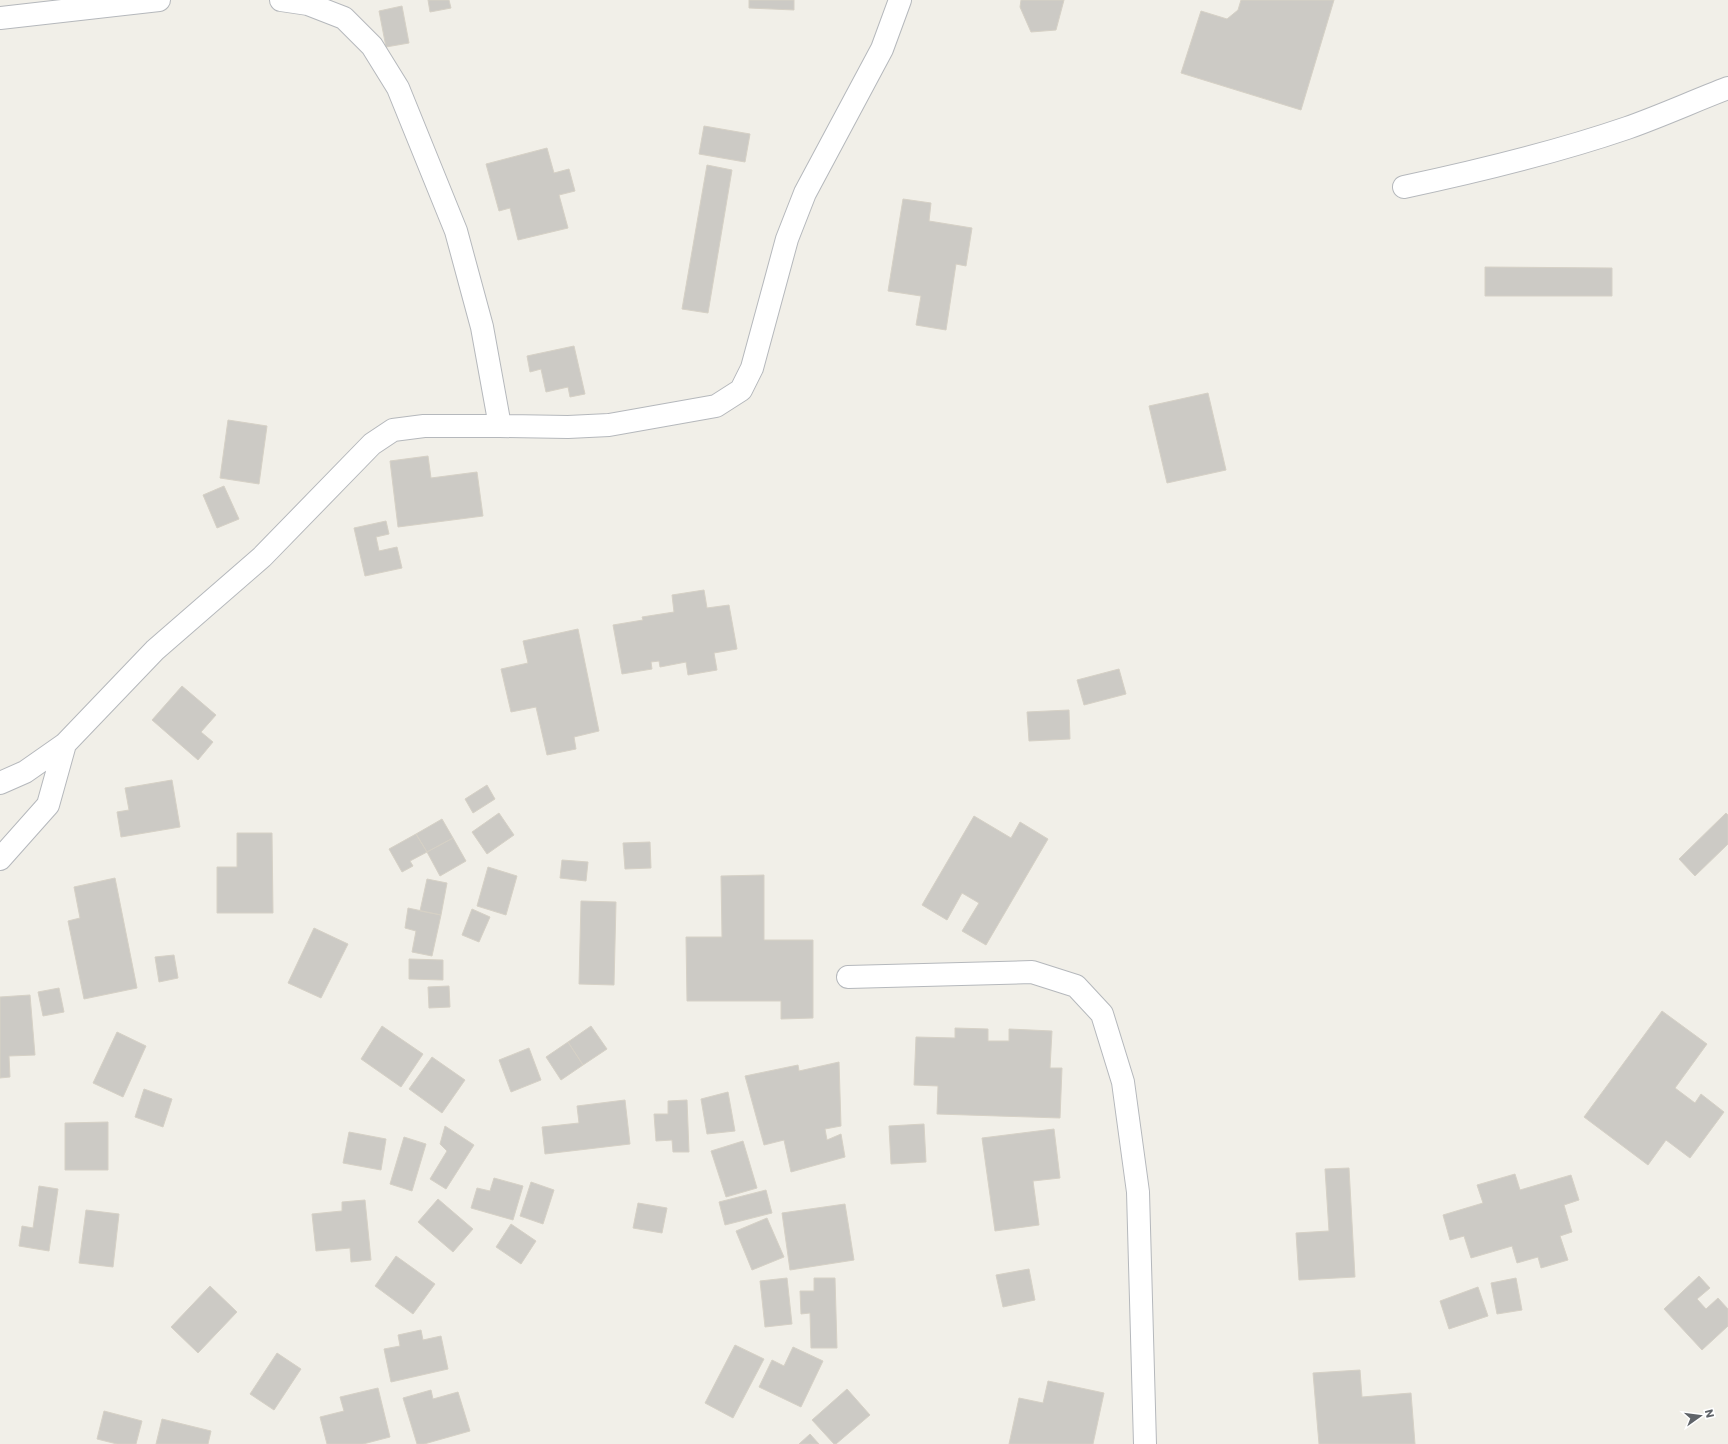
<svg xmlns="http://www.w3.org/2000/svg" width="1728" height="1444" font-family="Poppins,sans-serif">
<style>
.building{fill:#cccac5;stroke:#d6d1c6}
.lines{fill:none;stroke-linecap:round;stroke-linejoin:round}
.minor-casing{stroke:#b5b8bc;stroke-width:24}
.minor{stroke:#fff;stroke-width:22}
</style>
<rect width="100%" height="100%" fill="#f1efe8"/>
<path class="building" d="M428,0H449L451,8L430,12Z
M749,0H794V10L749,8Z
M1021,0H1064L1056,30L1031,32L1020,7Z
M1241,0H1334L1301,110L1181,73L1201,11L1227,19L1238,10Z
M402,6L409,43L386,47L379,11Z
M704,126L750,134L745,162L699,154Z
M547,148L554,173L569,169L575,191L559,195L568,228L518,240L510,208L499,211L486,164Z
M707,165L732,170L708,313L682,309Z
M903,199L931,203L929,221L972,228L966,266L956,264L946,330L916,325L921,296L888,291Z
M1485,267L1612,268V296H1485Z
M574,346L585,394L570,397L568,387L546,392L541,369L530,372L527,356Z
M1208,393L1226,470L1167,483L1149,406Z
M228,420L267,426L259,484L220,478Z
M428,456L431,478L477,472L483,516L398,527L390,461Z
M224,486L239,519L217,528L203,495Z
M386,521L389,534L376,537L379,551L397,547L402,568L365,576L354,528Z
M704,590L707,608L729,605L737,649L714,653L717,670L688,675L686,662L660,667L659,661L651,662L652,669L622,674L613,625L643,620L642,617L674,612L672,595Z
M578,629L599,731L574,737L576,749L547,755L536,707L511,712L501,669L528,663L523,641Z
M1119,669L1126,694L1084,705L1077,680Z
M182,686L216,715L201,732L213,742L198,760L152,720Z
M1069,710L1070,739L1029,741L1027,712Z
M172,780L180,827L121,837L117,812L129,810L125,788Z
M487,785L495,799L473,813L465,799Z
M499,813L514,835L487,854L472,832Z
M1726,813L1728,815V844L1695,876L1679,859Z
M974,816L1011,838L1020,822L1048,839L986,945L962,931L979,903L962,893L947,920L922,905Z
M442,819L453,838L427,852L416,834Z
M237,833H272L273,913H217V867H237Z
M416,834L427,852L410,861L413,866L402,872L389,849Z
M453,838L466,861L440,876L427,852Z
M650,842L651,868L625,869L623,843Z
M562,860L588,862L586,881L560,878Z
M488,867L517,876L506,915L477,906Z
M764,875V940H813V1018L781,1019V1001H687L686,937H722L721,876Z
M115,878L137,988L84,999L68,921L80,918L74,887Z
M427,879L447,883L441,915L420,911Z
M581,901L616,902L614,985L579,984Z
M408,908L441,915L432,956L412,952L416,931L405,928Z
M472,909L490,917L479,942L462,935Z
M314,928L348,944L321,998L288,983Z
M174,955L178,978L159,982L155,957Z
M409,959L443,960V980L409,979Z
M449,986L450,1007L429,1008L428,987Z
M59,988L64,1012L43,1016L38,992Z
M30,995L35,1055L9,1056L10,1077L0,1078V997Z
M1662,1011L1707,1044L1675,1088L1695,1103L1701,1094L1724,1112L1690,1158L1666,1140L1648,1165L1584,1117Z
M382,1026L423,1054L401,1087L361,1059Z
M591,1026L607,1049L583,1065L568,1042Z
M955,1028L988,1029V1041H1009V1029L1052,1031L1050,1068H1062L1060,1118L937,1114L938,1086L914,1085L916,1037L955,1038Z
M117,1032L146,1046L123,1097L93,1083Z
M568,1042L583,1065L561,1080L546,1057Z
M529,1048L541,1080L511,1092L499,1060Z
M432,1057L465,1080L442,1113L409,1089Z
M839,1062L841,1126L825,1129L827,1140L841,1134L845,1157L791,1172L784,1140L764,1145L745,1076L798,1065L799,1071Z
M144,1089L172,1099L163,1127L135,1117Z
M728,1092L735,1131L707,1134L701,1099Z
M625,1100L630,1144L545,1154L542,1127L579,1123L577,1106Z
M687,1100L689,1152H673L672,1140L656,1141L654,1114H668V1101Z
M108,1122V1170H65V1123Z
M924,1124L926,1162L891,1164L889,1126Z
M445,1126L474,1145L446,1189L430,1179L447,1151L440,1144Z
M1054,1129L1060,1178L1033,1181L1039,1225L995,1231L982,1138Z
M349,1132L386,1139L381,1170L343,1163Z
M404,1137L426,1144L412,1191L390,1184Z
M743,1141L757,1188L726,1197L711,1151Z
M1349,1168L1355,1277L1299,1280L1296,1233L1329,1231L1325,1169Z
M1515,1174L1520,1190L1571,1175L1579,1200L1564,1205L1572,1232L1560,1236L1568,1260L1541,1268L1538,1257L1517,1263L1512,1246L1471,1258L1464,1236L1450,1240L1443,1215L1483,1203L1477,1185Z
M494,1178L523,1186L513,1220L471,1208L477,1188L490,1191Z
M531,1182L554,1190L543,1224L520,1216Z
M39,1186L58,1189L49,1251L19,1246L22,1226L33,1228Z
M766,1190L772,1213L725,1225L719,1202Z
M438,1199L473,1229L453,1252L418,1222Z
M365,1200L371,1260L351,1262L350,1248L316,1251L312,1214L342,1211V1202Z
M638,1203L667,1208L662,1233L633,1228Z
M845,1204L854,1260L790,1270L782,1213Z
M86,1210L119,1214L113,1267L79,1263Z
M767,1218L784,1257L752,1270L736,1231Z
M511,1224L536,1241L521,1264L496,1247Z
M396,1256L435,1284L413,1314L375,1286Z
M1029,1269L1035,1300L1003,1307L996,1275Z
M1699,1276L1710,1288L1697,1299L1706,1309L1718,1298L1728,1309V1326L1702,1350L1664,1309Z
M787,1278L792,1324L765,1327L760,1281Z
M814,1278H835L837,1348H811L810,1313L801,1314L800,1291H814Z
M1516,1278L1522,1310L1497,1314L1491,1283Z
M210,1286L237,1312L198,1353L171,1327Z
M1478,1287L1488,1316L1449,1329L1440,1301Z
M421,1330L423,1340L441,1336L448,1369L391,1382L384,1349L400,1346L398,1335Z
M735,1345L764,1359L733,1418L705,1403Z
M793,1347L823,1361L801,1407L759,1387L772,1360L784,1366Z
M277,1353L301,1369L274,1410L250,1394Z
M1360,1370L1362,1397L1411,1393L1415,1444H1319L1313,1373Z
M1048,1381L1104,1393L1093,1444H1009L1019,1398L1043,1403Z
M378,1388L390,1437L363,1444H327L320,1417L344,1411L340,1397Z
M847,1389L870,1415L836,1444H834L812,1420Z
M431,1390L433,1399L458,1392L470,1431L424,1444H417L403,1398Z
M104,1411L142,1421L136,1444H117L97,1439Z
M162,1419L211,1431L208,1444H156Z
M810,1434L819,1444H799Z"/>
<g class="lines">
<g class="minor-casing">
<path id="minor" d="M281,0L308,4L344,18L372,46L398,88L456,231L482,327L500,426L568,427L609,425L716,406L741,390L752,368L787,239L805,193L882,49L900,0
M0,18L159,0
M1404,187C1479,171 1554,153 1627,128C1661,116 1694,101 1728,88
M0,783L25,772L65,744L155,650L262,557L372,444L393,430L424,426H500
M0,859L48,805L65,744
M848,977L1032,972L1076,986L1102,1014L1123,1082L1138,1192L1145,1444"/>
</g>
<use href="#minor" class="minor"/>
</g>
<g transform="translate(1700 1416) rotate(76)" stroke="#ffffff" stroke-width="3" paint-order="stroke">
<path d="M0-3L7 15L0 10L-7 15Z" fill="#5f6368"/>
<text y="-6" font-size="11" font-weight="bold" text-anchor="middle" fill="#5f6368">N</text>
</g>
</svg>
